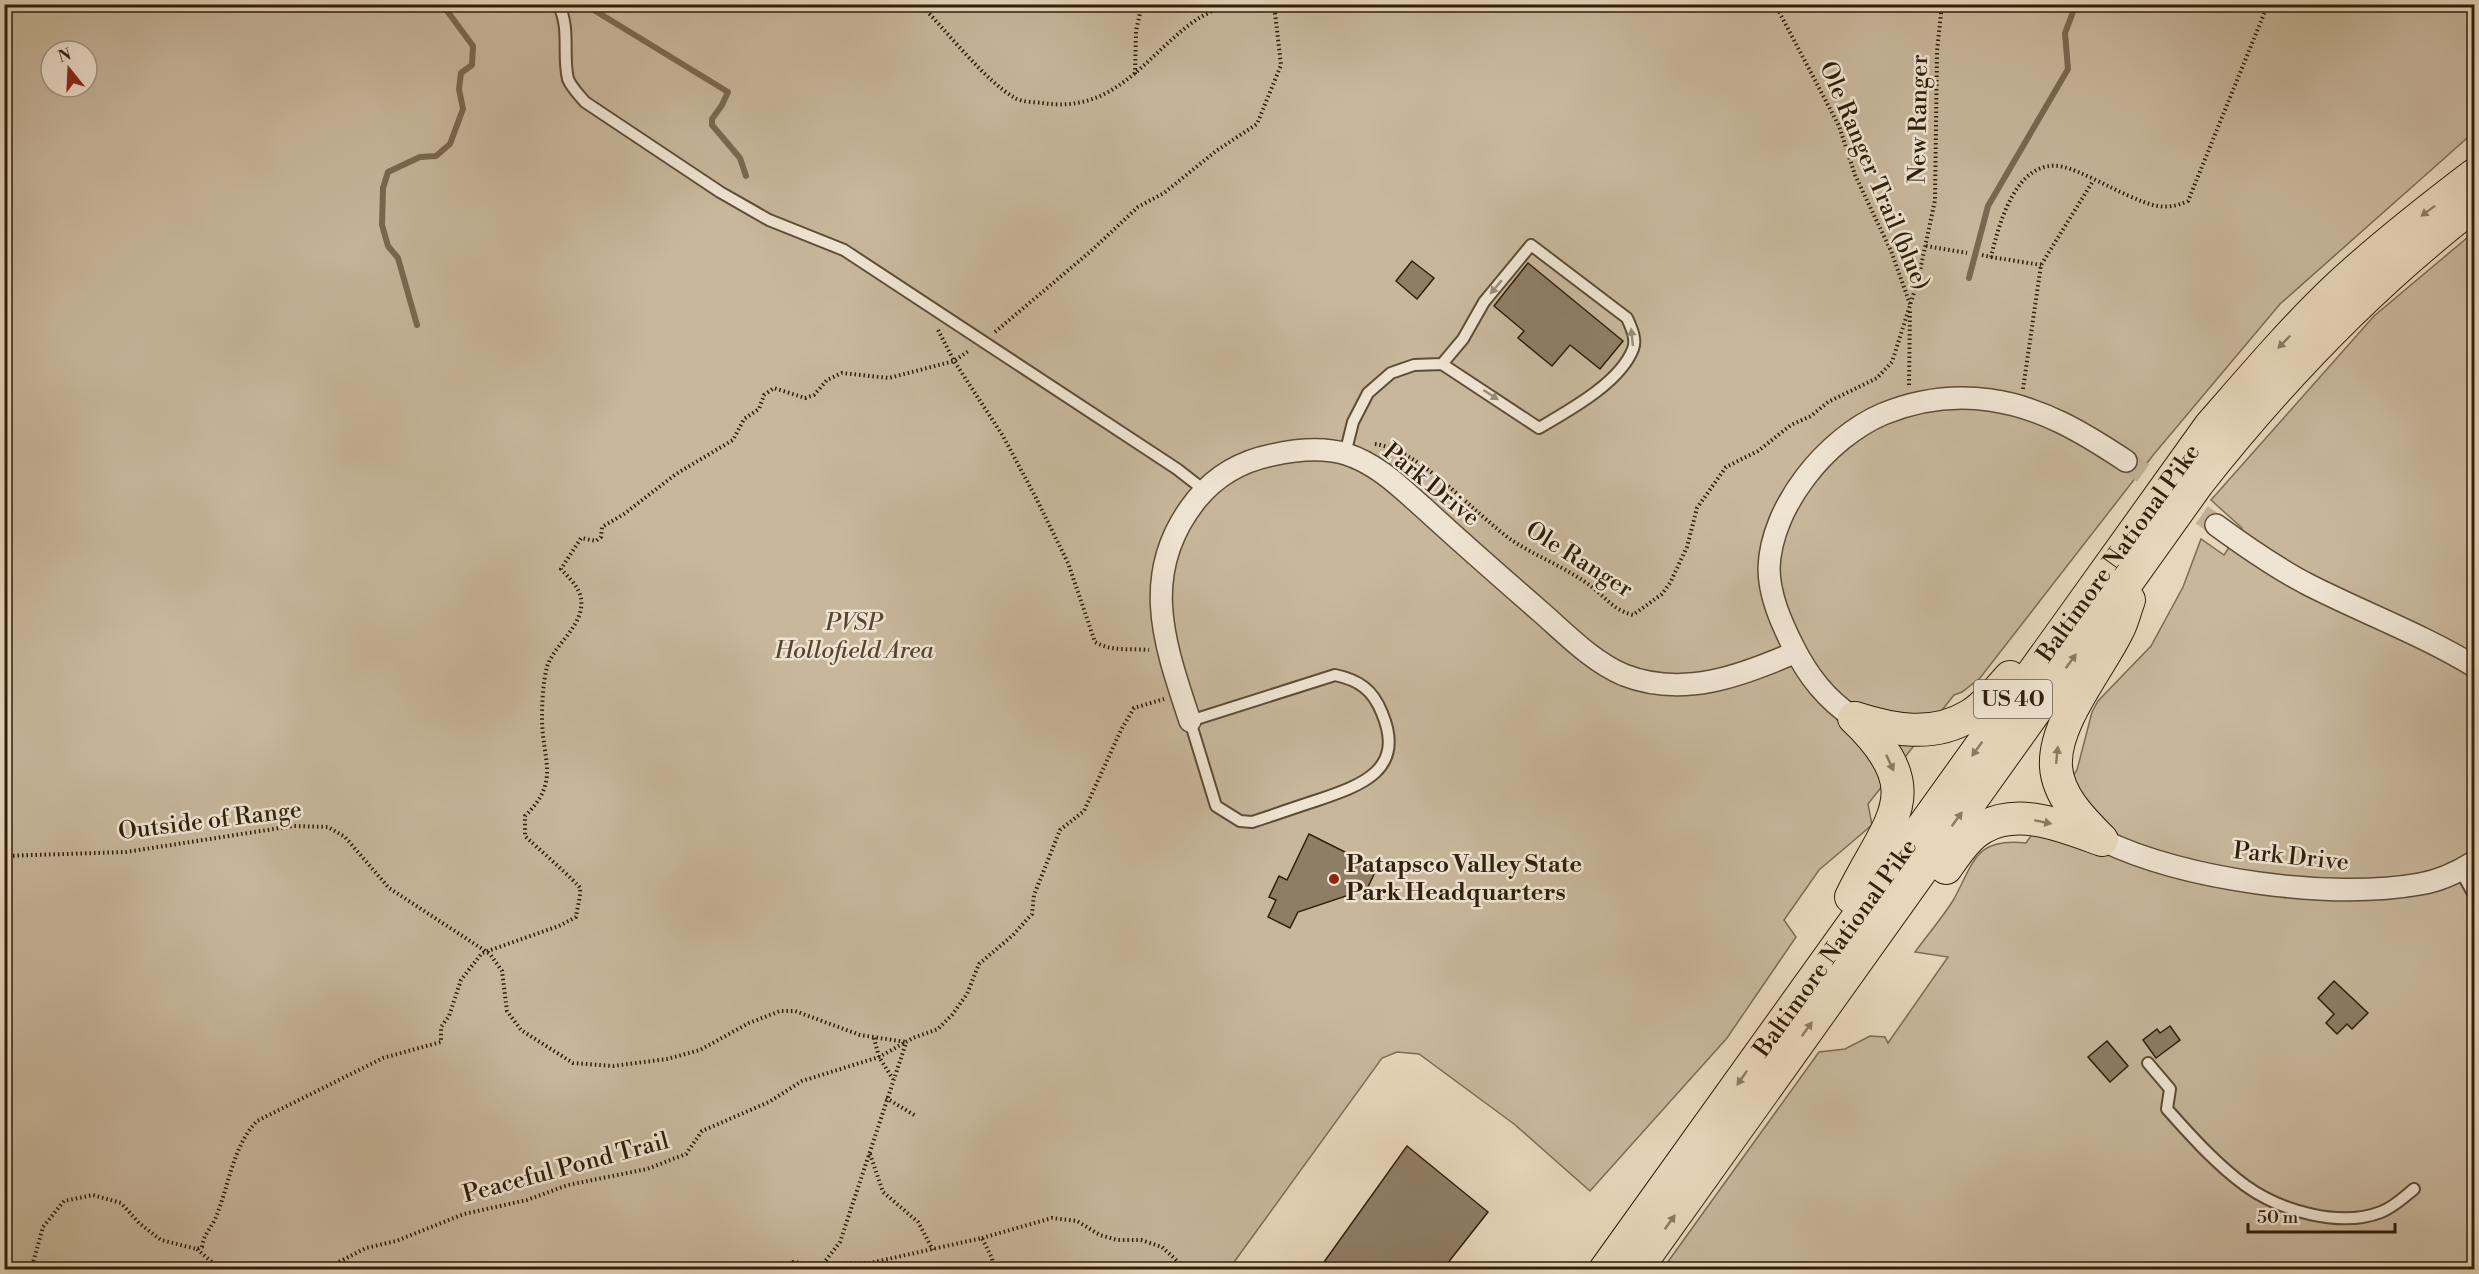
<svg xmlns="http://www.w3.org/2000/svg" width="2479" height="1274" font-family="'Libre Bodoni',serif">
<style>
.green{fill:#c8b79c;stroke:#7c6b53;stroke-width:1.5;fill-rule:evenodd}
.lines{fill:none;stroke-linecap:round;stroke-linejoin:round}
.stream{stroke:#796850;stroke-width:6}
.building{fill:#8f7e66;stroke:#301f0a;stroke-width:1.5}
.street-tunnel{stroke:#c2b197;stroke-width:21;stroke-dasharray:21 10;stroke-linecap:butt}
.lane-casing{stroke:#5e4d36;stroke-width:14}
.street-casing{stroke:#5e4d36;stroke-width:24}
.primary-casing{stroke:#301f0a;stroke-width:34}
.path{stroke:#301f0a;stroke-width:4;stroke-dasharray:1.5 3;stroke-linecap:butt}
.lane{stroke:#efe4d2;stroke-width:10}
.street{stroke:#efe4d2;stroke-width:21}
.primary{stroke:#e7d6ba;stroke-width:32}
.oneway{fill:#8c7a62}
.oneway2{fill:#998b78}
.poi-dot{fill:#8f2418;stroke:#efe4d2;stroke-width:2}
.labels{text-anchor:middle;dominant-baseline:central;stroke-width:5;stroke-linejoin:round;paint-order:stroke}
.shield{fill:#efe4d2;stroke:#695a46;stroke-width:1.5}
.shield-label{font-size:22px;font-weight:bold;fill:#301f0a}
.street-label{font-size:24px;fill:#301f0a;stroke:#efe4d2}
.park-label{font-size:24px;font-style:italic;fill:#56452e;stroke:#efe4d2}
.poi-label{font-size:24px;font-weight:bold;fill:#301f0a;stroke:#efe4d2;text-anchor:start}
</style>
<rect width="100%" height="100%" fill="#e7d6ba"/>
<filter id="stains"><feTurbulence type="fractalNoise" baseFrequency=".00333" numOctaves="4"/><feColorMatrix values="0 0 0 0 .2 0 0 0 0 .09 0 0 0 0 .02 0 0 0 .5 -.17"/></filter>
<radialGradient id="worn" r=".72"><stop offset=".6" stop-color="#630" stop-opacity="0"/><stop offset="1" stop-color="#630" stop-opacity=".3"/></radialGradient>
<path class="green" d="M5,5H2474V132L2280,304L2154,454L1980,678L1962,692L1954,695L1868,804L1872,825L1819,870L1784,920L1796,937L1727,1038L1590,1191L1514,1124L1419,1054L1397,1052L1382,1058L1229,1269L5,1270ZM51,51H87V87H51Z
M2474,232V1269L1662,1270L1819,1052L1845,1049L1870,1036L1885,1037L1888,1043L1948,957L1915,952C1928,934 1943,917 1954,899C1975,860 1975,838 2026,843L2077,770L2092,712L2098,701L2151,646L2183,587L2201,539L2224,555L2242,528L2211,500L2374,316Z"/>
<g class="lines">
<path class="stream" d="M584,4L728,92L722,105L712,119V125L740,158L746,176
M1969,278L1988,206L2068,69L2065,33L2076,4
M417,325L398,258L388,246L382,225L383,188L388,172L420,157L436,156L450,144L463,109L459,89L461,73L472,65L473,46L442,4"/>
</g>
<path class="building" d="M1412,261L1434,278L1417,299L1396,281Z
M1528,263L1623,341L1600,369L1570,345L1552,366L1518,338L1524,331L1494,306Z
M1309,834L1377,868L1367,889L1298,912L1290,928L1268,917L1276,900L1269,897L1279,876L1287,880Z
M2334,981L2368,1013L2352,1029L2347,1024L2337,1034L2326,1023L2334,1014L2318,998Z
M2170,1026L2180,1040L2156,1058L2143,1040L2157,1029L2160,1033Z
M2107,1041L2128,1066L2110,1082L2088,1057Z
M1407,1146L1488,1212L1443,1269H1319Z"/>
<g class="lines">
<path class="street-tunnel" d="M2126,461L2216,525"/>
<g class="lane-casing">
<path id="lane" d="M558,4C571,28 562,54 568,79C571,87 580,96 585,102L720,192L769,220L844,250L1177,469L1204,490
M1345,454L1353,422L1368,393L1391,373L1414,365L1442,364L1539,428C1568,411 1620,383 1633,349C1637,339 1631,327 1627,318L1531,245L1484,302L1463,339L1442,364
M1335,675C1359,680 1373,690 1382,713C1406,770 1362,785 1318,800C1296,807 1274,815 1252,822L1240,821L1216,806L1190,721Z
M2460,870L2474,895
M2148,1063L2170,1089L2167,1109C2191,1136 2217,1165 2246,1186C2281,1211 2340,1228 2381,1212C2394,1207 2404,1197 2414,1189"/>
</g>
<g class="street-casing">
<path id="street" d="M2216,525C2246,547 2276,568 2309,585C2364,613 2421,634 2474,666
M1854,718C1826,699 1808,676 1793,646C1781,622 1769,595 1769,568C1771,506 1827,438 1883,414C1917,400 1954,395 1990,400C2041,407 2084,433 2126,461
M1190,721C1164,643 1138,572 1197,499C1216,476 1242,461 1272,455C1295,450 1323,447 1346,454C1378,464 1402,489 1426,510C1464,545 1503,579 1542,613C1567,635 1593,662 1624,675C1683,698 1741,676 1796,652
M2102,840C2184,880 2330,900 2420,884C2439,881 2458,872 2474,862"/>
</g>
<g class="primary-casing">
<g id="primary">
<path d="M1855,718C1892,730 1933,738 1969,716C1985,707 1998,690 2010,677"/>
<path d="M2101,839C2082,820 2058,796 2056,767C2053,723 2099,669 2118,630C2123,621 2125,610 2129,600"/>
<path d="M1946,868C1956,854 1968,835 1984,827C2020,807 2066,827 2102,840"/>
<path d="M1851,897C1889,819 1932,792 1854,718"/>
<path id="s1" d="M1605,1270L2210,426C2252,378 2293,329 2340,285C2382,246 2428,210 2474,175"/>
<path d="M1636,1270L2198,483C2280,379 2370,285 2474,205"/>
</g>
</g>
<path class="path" d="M920,4C946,30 985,81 1015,98C1021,102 1034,102 1042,103C1114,114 1143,59 1193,22C1203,15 1215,10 1225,4
M1775,4L1839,126L1855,175L1891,251L1910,304
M1135,74L1136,31L1142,4
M1926,246L1967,253
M1982,255L1991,257C1999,223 2017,156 2064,167C2080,171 2111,188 2127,195C2150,205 2164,212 2188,201L2268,4
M1991,257L2041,265
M938,330L954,361L1003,436L1036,498L1068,563L1095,642C1112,652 1131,648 1149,650
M995,332L1091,251L1138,207L1164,193L1216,151L1257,124L1281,65L1274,4
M1909,385L1910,311
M2023,389L2041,265L2093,181
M1375,444C1421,450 1474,514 1513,541C1536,556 1562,566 1585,582C1604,594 1610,609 1633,615L1662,594L1670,583L1687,547L1697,508L1726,467L1758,451L1791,425L1811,416L1828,402L1877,378L1892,362L1918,280L1935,200L1937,51L1942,4
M4,856L126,852L293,826L328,827L345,837L389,888L490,954L502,971L507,1011L521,1030L573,1063L613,1066L667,1059L700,1050L749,1023L780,1011H795L860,1035L906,1042
M874,1038L879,1057L893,1079
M886,1098L916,1116
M870,1154L883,1192L918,1222L933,1250
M982,1238L1052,1218L1077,1221L1100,1235L1117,1240H1141L1162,1247L1187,1270
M197,1249L221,1270
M823,1264L840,1242L906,1043
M31,1270L43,1227L64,1201L93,1195L121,1203L139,1223L161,1240L197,1249L202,1247C203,1235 212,1227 216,1217C229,1185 233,1146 257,1121L383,1058L441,1042V1027L449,1016L461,980L482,953L559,926L576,917C577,909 581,896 580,888C579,884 533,844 525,836V816C561,781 542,760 542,718C542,703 543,682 547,667C553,647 578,630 581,608C584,591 571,580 561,569L581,538L596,541L601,537L602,527L624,514L676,474L733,440L744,419L759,409L764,395L774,388L805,398L814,395L827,380L842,373L889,378L954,361L970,350
M323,1270L366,1248L396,1241L464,1214L527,1200L568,1185L647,1169L686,1154L702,1131L769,1102L802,1081L879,1057L913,1038L938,1029L952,1015L967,994L979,964L1013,935L1032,914L1034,895L1060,830L1084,811L1121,730L1134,708L1164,699
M776,1270L793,1262L807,1264L870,1263L982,1238L992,1258L994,1270"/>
<use href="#lane" class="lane"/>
<use href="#street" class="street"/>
<use href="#primary" class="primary"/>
</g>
<defs><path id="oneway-solid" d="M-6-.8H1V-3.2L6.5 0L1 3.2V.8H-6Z" transform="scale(1.5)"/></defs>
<g class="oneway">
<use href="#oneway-solid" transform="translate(2428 211) rotate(143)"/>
<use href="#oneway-solid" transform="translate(2284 342) rotate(134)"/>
<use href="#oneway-solid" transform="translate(2071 661) rotate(-54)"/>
<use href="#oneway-solid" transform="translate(1977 749) rotate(126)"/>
<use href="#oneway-solid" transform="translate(2057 755) rotate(-84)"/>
<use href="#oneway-solid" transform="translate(1890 763) rotate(65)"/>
<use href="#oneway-solid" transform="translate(1957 819) rotate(-54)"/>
<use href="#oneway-solid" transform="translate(2043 822) rotate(12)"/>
<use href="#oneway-solid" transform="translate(1807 1029) rotate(-54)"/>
<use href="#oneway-solid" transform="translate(1742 1078) rotate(125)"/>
<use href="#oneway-solid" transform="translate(1670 1222) rotate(-54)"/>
</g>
<g class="oneway2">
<use href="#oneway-solid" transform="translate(1496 287) rotate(130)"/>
<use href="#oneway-solid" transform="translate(1632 337) rotate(-96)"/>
<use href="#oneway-solid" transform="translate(1491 395) rotate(33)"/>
</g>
<circle class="poi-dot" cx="1334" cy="879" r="6"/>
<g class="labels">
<rect class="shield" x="1974" y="680" width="78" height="38" rx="4.5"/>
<g class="shield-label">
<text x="2013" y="699">US 40</text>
</g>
<g class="street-label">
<text transform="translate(1919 119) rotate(-89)">New Ranger</text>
<text transform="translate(1874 176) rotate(67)">Ole Ranger Trail (blue)</text>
<text transform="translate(1431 485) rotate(39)">Park Drive</text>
<text stroke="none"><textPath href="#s1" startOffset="882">Baltimore National Pike</textPath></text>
<text transform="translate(1579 560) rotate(32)">Ole Ranger</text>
<text transform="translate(210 821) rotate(-7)">Outside of Range</text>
<text transform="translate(2291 857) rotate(6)">Park Drive</text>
<text stroke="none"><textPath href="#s1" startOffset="396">Baltimore National Pike</textPath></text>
<text transform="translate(566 1168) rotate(-15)">Peaceful Pond Trail</text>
</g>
<g class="park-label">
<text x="854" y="623">PVSP<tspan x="854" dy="28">Hollofield Area</tspan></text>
</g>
<g class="poi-label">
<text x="1346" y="865">Patapsco Valley State<tspan x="1346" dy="28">Park Headquarters</tspan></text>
</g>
</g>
<rect width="2479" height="1274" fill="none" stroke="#e7d6ba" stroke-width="24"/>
<rect x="6" y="6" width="2467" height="1262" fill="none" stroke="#301f0a" stroke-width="3"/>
<rect x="12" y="12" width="2455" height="1250" fill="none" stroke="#301f0a" stroke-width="1.5"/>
<g transform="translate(69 69) rotate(342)"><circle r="28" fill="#efe4d2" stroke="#a39582" stroke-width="1.5"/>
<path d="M0-4.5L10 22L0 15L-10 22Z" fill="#8f2418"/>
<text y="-9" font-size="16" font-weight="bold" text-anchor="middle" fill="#301f0a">N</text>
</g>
<path d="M2248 1223v9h147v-9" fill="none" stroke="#301f0a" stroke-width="3"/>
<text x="2257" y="1223" font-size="18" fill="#301f0a" stroke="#efe4d2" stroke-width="4.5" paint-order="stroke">50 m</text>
<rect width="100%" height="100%" filter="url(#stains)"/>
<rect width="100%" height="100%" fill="url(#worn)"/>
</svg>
